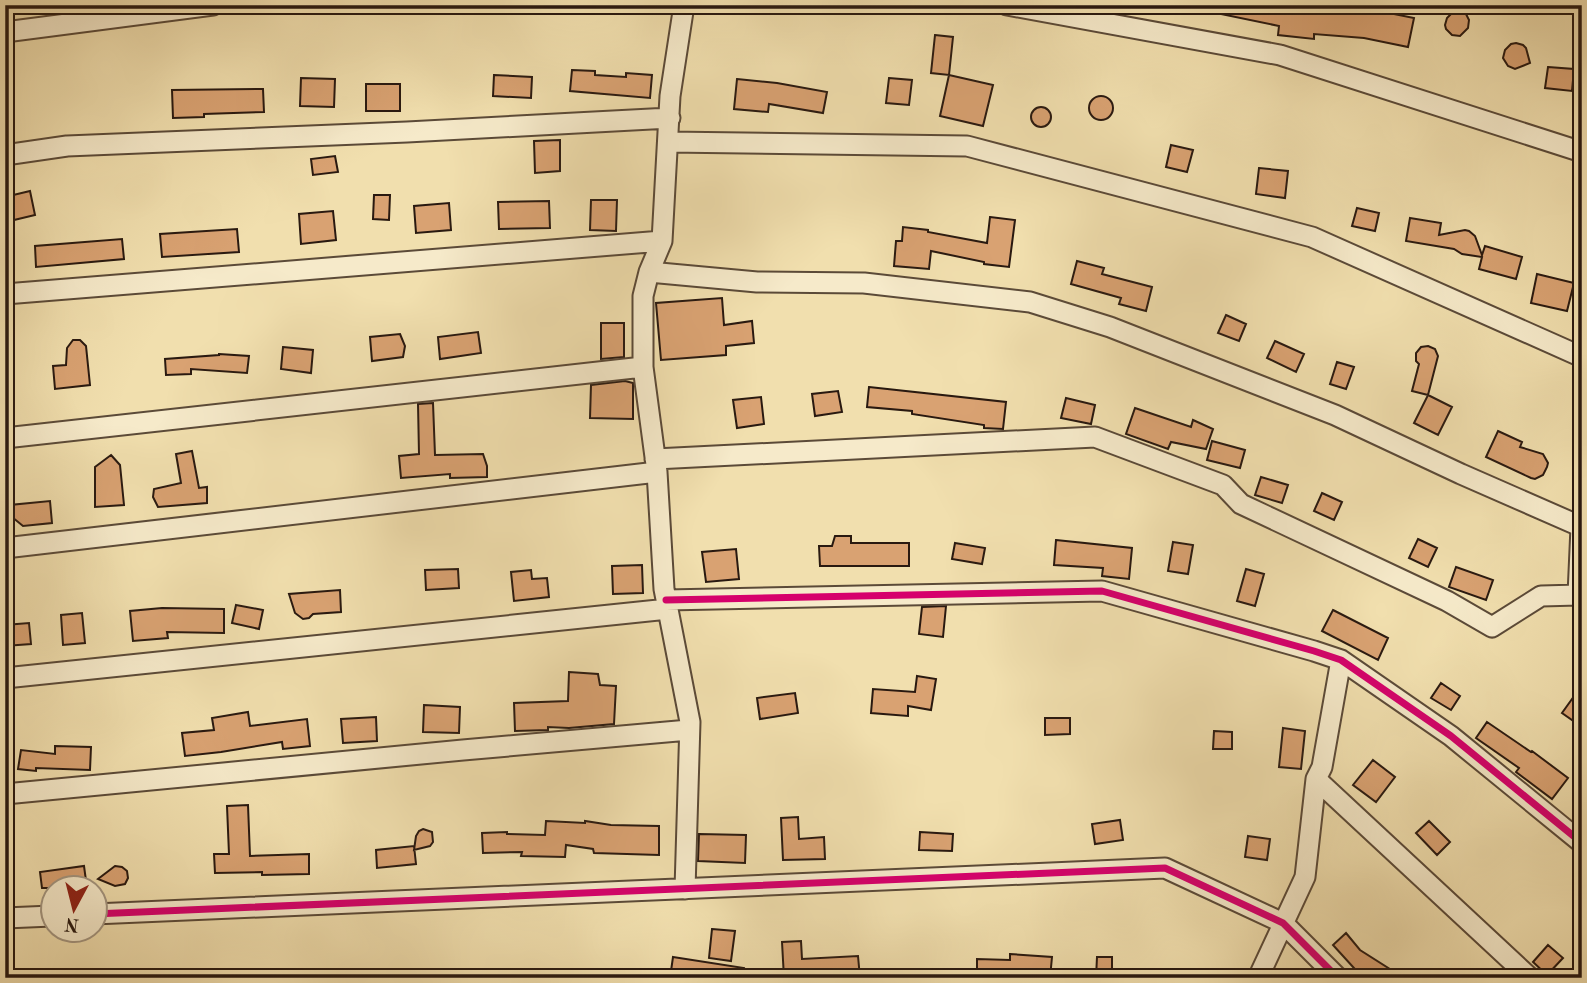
<svg xmlns="http://www.w3.org/2000/svg" width="1587" height="983" font-family="'Old Standard TT',serif">
<style>
.building{fill:#d9a272;stroke:#291910;stroke-width:2}
.lines{fill:none;stroke-linecap:round;stroke-linejoin:round}
.minor-casing{stroke:#5b4a38;stroke-width:23}
.minor{stroke:#f6eaca;stroke-width:19}
.cycleway-casing{stroke:#f6eaca;stroke-width:11}
.cycleway{stroke:#d6006c;stroke-width:7}
</style>
<rect width="100%" height="100%" fill="#f1dfae"/>
<filter id="stains"><feTurbulence type="fractalNoise" baseFrequency=".00286" numOctaves="4"/><feColorMatrix values="0 0 0 0 .2 0 0 0 0 .09 0 0 0 0 .02 0 0 0 .5 -.17"/></filter>
<radialGradient id="worn" r=".72"><stop offset=".6" stop-color="#630" stop-opacity="0"/><stop offset="1" stop-color="#630" stop-opacity=".3"/></radialGradient>
<path class="building" d="M1217,5H1376L1374,10L1414,18L1408,47L1364,38L1314,34V39L1278,35L1279,26L1216,13Z
M1464,10L1469,20L1468,28L1460,36L1452,35L1446,29L1445,25L1447,18L1453,12Z
M935,35L953,37L949,75L931,73Z
M1516,43L1523,45L1526,48L1530,63L1515,69L1508,66L1503,58L1505,50L1511,44Z
M1548,67L1574,69L1572,91L1545,88Z
M572,70L595,71V75L626,77V73L652,75L650,98L570,91Z
M494,75L532,77L531,98L493,96Z
M949,75L993,85L983,126L940,116Z
M301,78L335,79L334,107L300,106Z
M889,78L912,80L909,105L886,103Z
M737,79L777,83L827,92L823,113L769,104L768,112L734,109Z
M366,84H400V111H366Z
M263,89L264,112L204,114V117L173,118L172,90Z
M1089 108a12 12 0 1 1 24 0a12 12 0 1 1-24 0Z
M1031 117a10 10 0 1 1 20 0a10 10 0 1 1-20 0Z
M560,140V171L535,173L534,141Z
M1171,145L1193,150L1187,172L1166,167Z
M335,156L338,172L313,175L311,159Z
M1259,168L1288,171L1285,198L1256,194Z
M30,191L35,215L14,220L9,196Z
M374,195H390L389,220L373,219Z
M591,200H617L616,231L590,230Z
M549,201L550,228L499,229L498,202Z
M449,203L451,230L416,233L414,206Z
M1357,208L1379,213L1375,231L1352,226Z
M333,211L336,240L301,244L299,214Z
M990,217L1015,220L1009,267L984,264V262L931,251L929,269L894,266L896,241H902L903,227L928,230V232L987,243Z
M1410,218L1441,223L1439,235L1465,230L1469,231L1475,236L1482,255L1485,246L1522,257L1516,279L1479,269L1482,257L1462,254L1454,249L1406,241Z
M237,229L239,252L162,257L160,234Z
M122,239L124,259L36,267L35,246Z
M1077,261L1104,268L1102,274L1152,287L1146,311L1119,304L1121,298L1071,284Z
M1537,274L1574,283L1567,311L1531,303Z
M722,298L724,325L752,321L754,343L726,346V355L661,360L656,303Z
M1226,315L1246,324L1239,341L1218,333Z
M601,323H624V357L601,359Z
M478,332L481,353L440,359L438,337Z
M400,334L405,346L403,357L372,361L370,337Z
M73,340H80L86,346L90,385L55,389L53,366L66,365L67,348Z
M1275,341L1304,354L1296,372L1267,358Z
M1428,346L1435,349L1438,356L1428,395L1412,391L1419,364L1416,361V353L1421,347Z
M283,347L313,350L311,373L281,369Z
M219,354L249,356L247,373L191,369V374L166,375L165,359L219,355Z
M1337,362L1354,367L1346,389L1330,384Z
M625,381L633,383V419L590,418L591,385Z
M869,387L1006,402L1003,429L984,428V425L912,414V411L867,407Z
M838,391L842,412L815,416L812,394Z
M1428,395L1452,407L1438,435L1414,423Z
M761,397L764,424L737,428L733,400Z
M1066,398L1095,405L1091,424L1061,418Z
M433,403L435,455L483,454L487,466V477L450,478V474L401,478L399,456L419,454L418,404Z
M1135,408L1191,427L1193,420L1213,429L1206,449L1171,442L1168,449L1126,434Z
M1498,431L1522,442L1520,447L1543,454L1548,463L1547,467L1543,475L1535,479L1531,478L1486,457Z
M1212,441L1245,450L1240,468L1207,460Z
M192,451L199,488L207,487V503L158,507L153,497L154,489L181,483L176,454Z
M111,455L120,465L124,505L95,507V467Z
M1261,477L1288,485L1282,503L1255,495Z
M1322,493L1342,502L1334,520L1314,511Z
M50,501L52,523L23,526L12,517L10,505Z
M835,536H851V543H909V566H820L819,546H832Z
M1418,539L1437,548L1428,567L1409,558Z
M1056,540L1132,548L1129,579L1102,576L1103,568L1054,565Z
M1173,542L1193,545L1188,574L1168,571Z
M955,543L985,548L982,564L952,559Z
M736,549L739,579L706,582L702,552Z
M642,565L643,593L613,594L612,566Z
M1456,567L1493,580L1486,600L1449,587Z
M458,569L459,588L426,590L425,570Z
M1246,569L1264,574L1255,606L1237,601Z
M531,570L532,579L547,578L549,597L514,601L511,572Z
M340,590L341,612L313,614L309,618L303,619L295,613L289,594Z
M236,605L263,610L259,629L232,623Z
M946,606L943,637L919,634L922,607Z
M162,608L224,609V633L167,632L168,638L133,641L130,611Z
M1333,610L1388,638L1378,660L1322,631Z
M82,613L85,643L63,645L61,615Z
M29,623L31,644L5,646V625Z
M569,672L598,674L600,685L616,686L614,724L569,728L548,727V730L515,731L514,703L568,701Z
M917,676L936,679L931,710L908,706V716L871,713L873,689L915,692Z
M1441,683L1460,696L1451,710L1431,698Z
M1582,685V727L1562,713Z
M795,693L798,713L760,719L757,698Z
M424,705L460,707L459,733L423,732Z
M248,712L250,726L307,719L310,746L283,749L282,742L221,752L185,756L182,733L214,730L212,718Z
M376,717L377,741L343,743L341,719Z
M1045,718H1070V734L1045,735Z
M1487,722L1531,752L1532,751L1568,778L1552,799L1516,772L1519,768L1476,738Z
M1283,728L1305,731L1301,769L1279,767Z
M1214,731L1232,732V749H1213Z
M55,746L91,747L90,770L36,768V771L18,769L21,750L55,754Z
M1373,760L1395,777L1376,802L1353,785Z
M248,805L250,856L309,854V874L262,875V872L215,873L214,854H229L227,806Z
M798,817L799,839L824,837L825,859L783,860L781,818Z
M1120,820L1123,840L1095,844L1092,824Z
M546,821L585,823V821L611,825L659,826V855L594,853L593,849L566,845L565,857L521,856L522,852L483,853L482,833L507,832V834L545,835Z
M1429,821L1450,842L1437,855L1416,833Z
M423,829L432,832L433,842L430,846L414,850L416,836L419,831Z
M920,832L953,834L952,851L919,850Z
M699,834L746,835L745,863L698,861Z
M1248,836L1270,839L1267,860L1245,857Z
M414,846L416,864L377,868L376,850Z
M84,866L87,888H42L40,872Z
M115,866L122,867L127,871L128,878L125,884L115,886L98,879Z
M712,929L735,931L731,961L709,958Z
M1346,933L1360,950L1404,978H1363L1333,945Z
M801,941L802,959L858,956L860,978H784L782,942Z
M1548,945L1563,958L1547,975L1533,962Z
M1010,954L1052,957L1050,978H977V959L1010,960Z
M673,957L744,968L743,978H670Z
M1097,957H1112V978H1096Z"/>
<g class="lines">
<g class="minor-casing">
<path id="minor" d="M684,5L670,96L662,241L649,272L643,296V367L657,472L664,589L690,722L685,889
M1007,5L1280,55L1582,152
M5,32L213,5
M668,142L967,146L1312,237L1582,357
M5,155L67,146L407,132L670,118
M649,272L757,282L864,283L1030,302L1110,327L1335,415L1461,474L1582,527
M5,294L662,241
M5,438L643,367
M655,459L1095,437L1223,485L1241,504L1447,601L1492,627L1541,596L1578,595L1582,598
M5,548L657,472
M1578,595L1581,527
M666,600L1102,591L1314,651L1341,660L1451,736L1582,843
M5,678L668,609
M1316,779L1530,978
M5,794L463,750L689,730
M94,914L1165,868L1283,923L1338,978
M5,918L52,916
M1258,978L1305,877L1316,779L1322,767L1341,660"/>
</g>
<use href="#minor" class="minor"/>
<g class="cycleway-casing">
<path id="cycleway" d="M666,600L1102,591L1314,651L1341,660L1451,736L1582,843
M94,914L1165,868L1283,923L1338,978"/>
</g>
<use href="#cycleway" class="cycleway"/>
</g>
<rect width="1587" height="983" fill="none" stroke="#f1dfae" stroke-width="28"/>
<rect x="7" y="7" width="1573" height="969" fill="none" stroke="#291910" stroke-width="3.5"/>
<rect x="14" y="14" width="1559" height="955" fill="none" stroke="#291910" stroke-width="2"/>
<g transform="translate(74 909) rotate(187)"><circle r="33" fill="#f6eaca" stroke="#a49680" stroke-width="2"/>
<path d="M0-5L12 26L0 18L-12 26Z" fill="#8f2418"/>
<text y="-10" font-size="19" font-weight="bold" text-anchor="middle" fill="#291910">N</text>
</g>
<rect width="100%" height="100%" filter="url(#stains)"/>
<rect width="100%" height="100%" fill="url(#worn)"/>
</svg>
